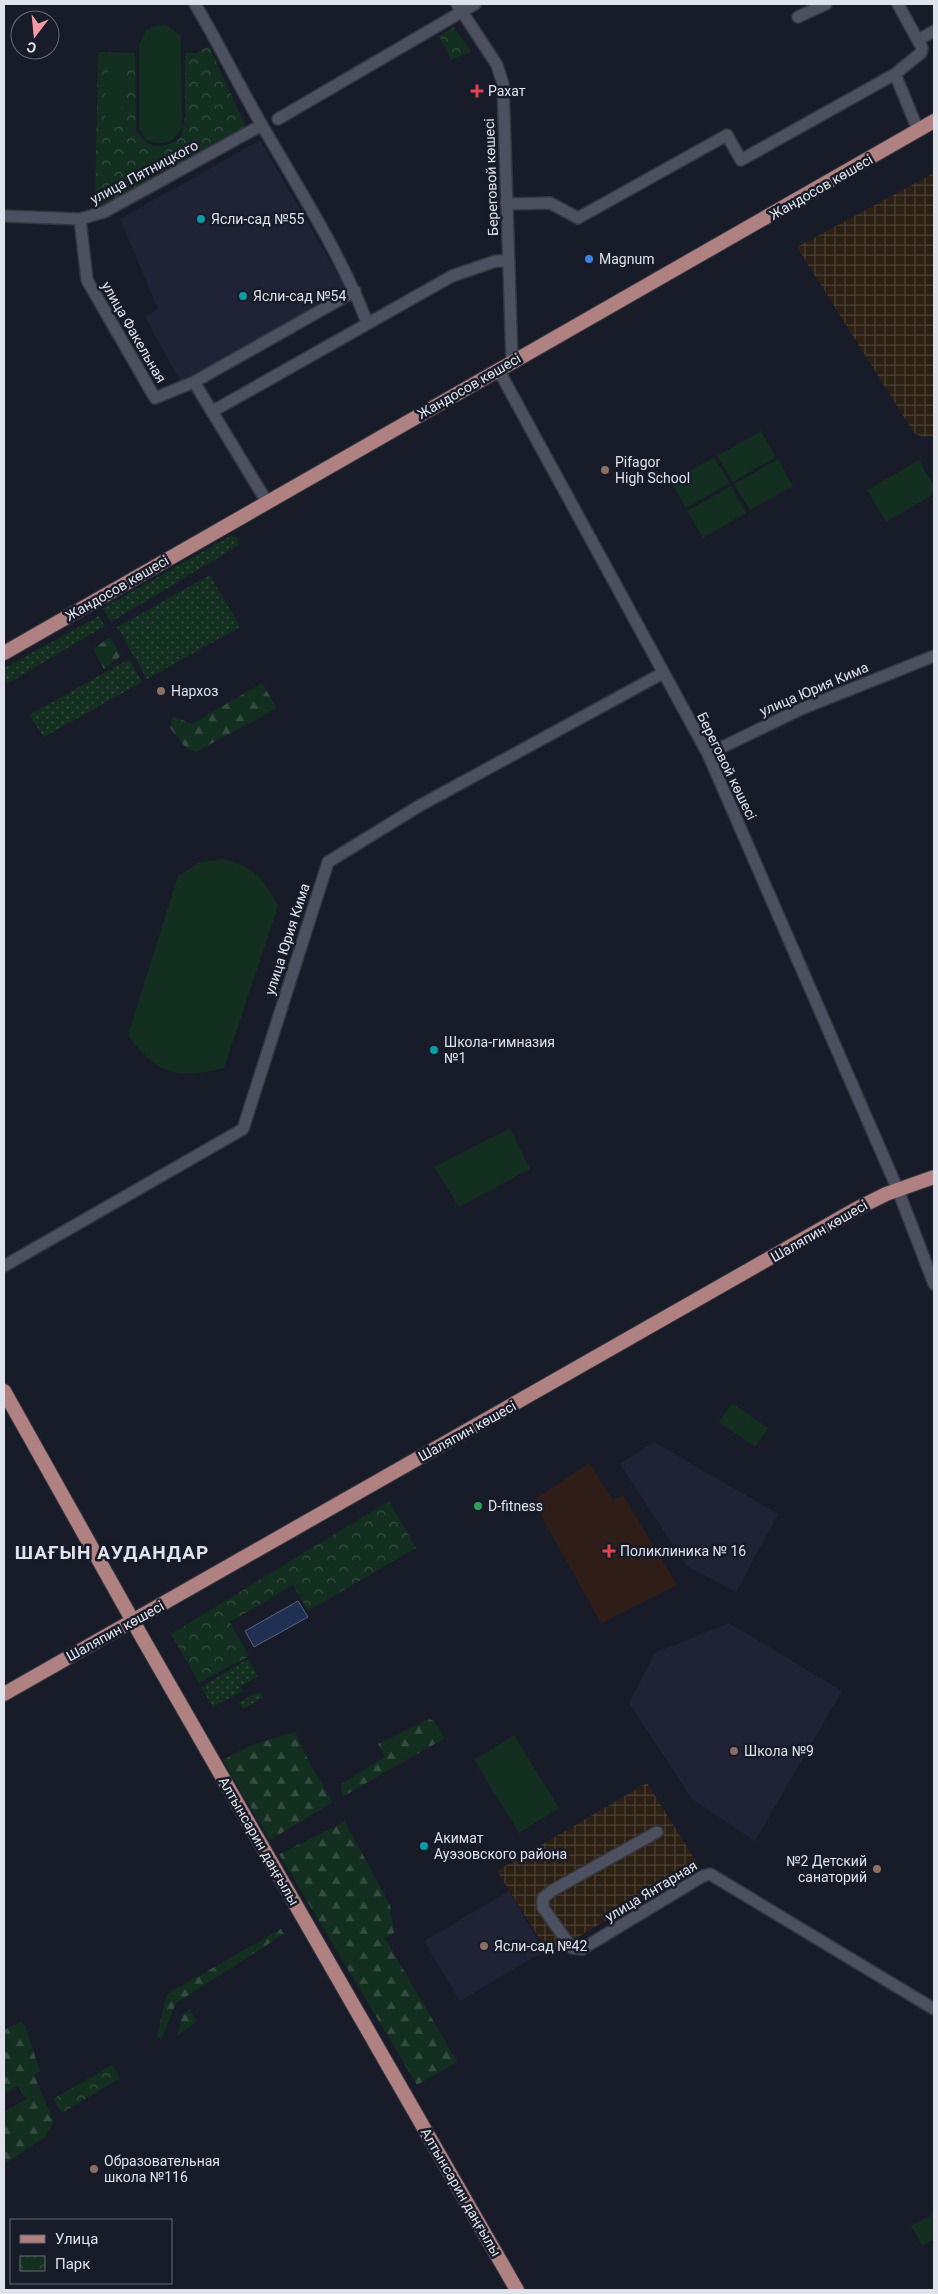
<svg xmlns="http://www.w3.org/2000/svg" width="938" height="2294" font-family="Roboto,sans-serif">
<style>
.built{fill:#202336}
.industrial{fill:url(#industrial-grid)}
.medical{fill:#2f1e18}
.grass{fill:url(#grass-dots)}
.forest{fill:url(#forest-firs)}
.park{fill:url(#park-crowns)}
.pitch{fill:#132f20}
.water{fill:#1f3053;stroke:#596581}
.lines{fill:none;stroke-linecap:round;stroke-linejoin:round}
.minor-casing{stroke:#343640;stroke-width:14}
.major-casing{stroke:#343640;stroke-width:16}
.minor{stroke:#4c505f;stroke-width:11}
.major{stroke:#b08181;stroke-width:14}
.health-dot{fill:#e0444e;stroke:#181b28;stroke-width:2}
.culture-dot{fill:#0f9aa8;stroke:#181b28;stroke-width:2}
.shop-dot{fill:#3f7fe0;stroke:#181b28;stroke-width:2}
.education-dot{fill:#8d6e63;stroke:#181b28;stroke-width:2}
.leisure-dot{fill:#2e9e5b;stroke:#181b28;stroke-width:2}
.labels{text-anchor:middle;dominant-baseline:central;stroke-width:5;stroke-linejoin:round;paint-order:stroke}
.poi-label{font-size:14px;fill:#dfe2eb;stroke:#181b28;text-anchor:start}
.street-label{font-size:14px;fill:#dfe2eb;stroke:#181b28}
.district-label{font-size:19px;font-weight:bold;letter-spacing:1px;fill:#dfe2eb;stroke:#181b28}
</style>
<defs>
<pattern id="industrial-grid" width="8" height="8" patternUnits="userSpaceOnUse" patternTransform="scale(1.25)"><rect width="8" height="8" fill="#2b2012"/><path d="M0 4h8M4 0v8" fill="none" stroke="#494035"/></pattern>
<pattern id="grass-dots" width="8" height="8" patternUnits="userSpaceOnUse" patternTransform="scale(1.25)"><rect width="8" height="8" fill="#132f20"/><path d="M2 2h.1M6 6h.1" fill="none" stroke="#354d41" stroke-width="1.8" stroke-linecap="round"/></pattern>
<pattern id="forest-firs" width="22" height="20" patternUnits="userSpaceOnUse" patternTransform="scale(1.25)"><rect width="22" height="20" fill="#132f20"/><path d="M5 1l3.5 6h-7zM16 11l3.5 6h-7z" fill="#354d41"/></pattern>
<pattern id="park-crowns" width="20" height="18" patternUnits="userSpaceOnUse" patternTransform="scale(1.25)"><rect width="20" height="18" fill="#132f20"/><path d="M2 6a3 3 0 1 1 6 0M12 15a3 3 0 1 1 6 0" fill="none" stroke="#354d41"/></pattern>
</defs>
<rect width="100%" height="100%" fill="#181b28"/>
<path class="built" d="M260,140L346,289L181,382L145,317L158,309L120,219Z
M654,1442L778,1514L736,1592L687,1566L620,1464Z
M729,1623L842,1691L755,1841L692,1799L629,1703L655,1653Z
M509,1891L544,1951L460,2001L424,1941Z"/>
<path class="industrial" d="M934,173V436L922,437L914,433L797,247Z
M647,1783L699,1866L549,1954L497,1871Z"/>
<path class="medical" d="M589,1463L613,1500L623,1495L677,1585L601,1623L533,1501Z"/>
<path class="grass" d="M232,535L237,538L239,545L111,622L103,608Z
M210,575L240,627L147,679L117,627Z
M99,616L105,626L7,684L4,679V668Z
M129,659L142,682L44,737L30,717L31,714Z
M248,1659L258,1676L240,1687L243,1691L213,1707L201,1687Z
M259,1692L263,1698L243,1709L239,1702Z"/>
<path class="forest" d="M110,637L121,656L104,669L93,649Z
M262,683L277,708L196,752L187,749L170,728L173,716L192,724Z
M429,1719L434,1721L445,1738L342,1797L341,1784L385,1757L378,1744Z
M295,1732L310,1764L333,1802L270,1840L223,1760L249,1746Z
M345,1822L390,1905L394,1933L385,1938L457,2062L417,2085L279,1854Z
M281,1929L284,1934L176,2003L161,2040L157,2035L167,1994Z
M190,2009L196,2022L177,2036L182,2016Z
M21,2022L25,2025L40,2071L34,2075L54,2122L45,2137L4,2164V2112L26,2099L18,2086L4,2094V2030Z"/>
<path class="park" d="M454,27L471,52L451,60L439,36Z
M209,46L246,127L148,182L95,208L98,52L135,53L136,131C150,150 162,150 181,137L185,117V53H197Z
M389,1501L416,1548L308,1611L293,1585L230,1622L249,1656L199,1683L171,1634Z
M112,2065L120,2078L62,2113L53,2099Z"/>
<path class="pitch" d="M165,25L172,28L181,36L182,127C175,143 163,147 146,140L139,128V45L146,30L154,26Z
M108,58H124L123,90H107Z
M106,93L123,94L122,126L105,125Z
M761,431L776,457L733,482L717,456Z
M714,457L730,483L686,508L671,482Z
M778,459L793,486L750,510L734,484Z
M919,460L934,486V494L886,522L867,490Z
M731,486L746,513L703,538L687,511Z
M224,859C256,869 262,876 278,906L224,1068C178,1080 155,1074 128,1035L178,876L200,862Z
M510,1128L530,1169L459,1207L434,1167Z
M732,1403L768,1428L755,1447L719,1422Z
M514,1735L559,1808L519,1833L474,1760Z
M934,2214V2239L922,2246L911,2226Z"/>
<path class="water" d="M298,1601L308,1617L254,1647L245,1631Z"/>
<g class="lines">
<g class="minor-casing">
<path id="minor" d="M195,4C219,44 239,86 263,127C300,191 340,253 367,322
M457,4L497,65L503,84L512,361
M798,17L826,4
M918,40L934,31
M895,74L918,130
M278,119L475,4
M506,204L550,203L578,218L727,135L741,160L895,74L921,53L922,48L898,4
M4,216L80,219L104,212L262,125
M80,219L87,280L155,398L194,382L267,502
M498,369L708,754L898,1190L934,1284
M194,382L355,291
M213,411L452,276L496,261H509
M708,754L801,709L934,656
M4,1266L243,1129L328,862L419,806L663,673
M657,1832L553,1890L543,1898V1908L572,1948L582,1949L703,1876L710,1874L934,2009"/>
</g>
<g class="major-casing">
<path id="major" d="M4,653L934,121
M4,1391L143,1639L517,2290
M4,1694L856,1209L886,1194L934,1177"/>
</g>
<use href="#minor" class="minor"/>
<use href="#major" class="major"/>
</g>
<g class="health-dot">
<path d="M474.5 83.5h5v5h5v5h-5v5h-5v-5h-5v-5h5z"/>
<path d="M606.5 1543.5h5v5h5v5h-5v5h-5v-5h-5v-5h5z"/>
</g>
<g class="culture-dot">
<circle cx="201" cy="219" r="5"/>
<circle cx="243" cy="296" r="5"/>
<circle cx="434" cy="1050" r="5"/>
<circle cx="424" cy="1846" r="5"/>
</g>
<circle class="shop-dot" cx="589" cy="259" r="5"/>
<g class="education-dot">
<circle cx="605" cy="470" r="5"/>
<circle cx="161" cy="691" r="5"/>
<circle cx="734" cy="1751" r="5"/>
<circle cx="877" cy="1869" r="5"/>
<circle cx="484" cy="1946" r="5"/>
<circle cx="94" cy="2169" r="5"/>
</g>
<circle class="leisure-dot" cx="478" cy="1506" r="5"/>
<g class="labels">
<g class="poi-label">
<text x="488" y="91">Рахат</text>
<text x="211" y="219">Ясли-сад №55</text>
<text x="599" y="259">Magnum</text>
<text x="253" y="296">Ясли-сад №54</text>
<text x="615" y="462">Pifagor<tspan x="615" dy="16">High School</tspan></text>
<text x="171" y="691">Нархоз</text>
<text x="444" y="1042">Школа-гимназия<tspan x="444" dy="16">№1</tspan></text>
<text x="488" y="1506">D-fitness</text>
<text x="620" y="1551">Поликлиника № 16</text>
<text x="744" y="1751">Школа №9</text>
<text x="434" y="1838">Акимат<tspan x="434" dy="16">Ауэзовского района</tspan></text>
<text x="867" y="1861" text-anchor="end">№2 Детский<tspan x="867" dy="16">санаторий</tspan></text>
<text x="494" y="1946">Ясли-сад №42</text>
<text x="104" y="2161">Образовательная<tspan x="104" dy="16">школа №116</tspan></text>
</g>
<g class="street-label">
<text transform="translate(144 172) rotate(-28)">улица Пятницкого</text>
<text transform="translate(491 177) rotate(-92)">Береговой көшесі</text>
<text transform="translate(821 187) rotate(-30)">Жандосов көшесі</text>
<text transform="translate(134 332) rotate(60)">улица Факельная</text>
<text transform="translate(469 386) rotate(-30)">Жандосов көшесі</text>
<text transform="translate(117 588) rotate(-30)">Жандосов көшесі</text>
<text transform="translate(814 689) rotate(-23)">улица Юрия Кима</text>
<text transform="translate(727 766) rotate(64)">Береговой көшесі</text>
<text transform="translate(287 939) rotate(-72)">улица Юрия Кима</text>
<text transform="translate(819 1231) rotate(-30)">Шаляпин көшесі</text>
<text transform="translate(467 1431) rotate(-29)">Шаляпин көшесі</text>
<text transform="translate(115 1631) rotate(-29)">Шаляпин көшесі</text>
<text transform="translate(259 1841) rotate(60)">Алтынсарин даңғылы</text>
<text transform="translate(651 1891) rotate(-31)">улица Янтарная</text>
<text transform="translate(461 2192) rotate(60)">Алтынсарин даңғылы</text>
</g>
<g class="district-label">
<text x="112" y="1552">ШАҒЫН АУДАНДАР</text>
</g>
</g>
<rect width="938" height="2294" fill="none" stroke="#dfe2eb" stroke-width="10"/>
<rect x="10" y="2219" width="162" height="65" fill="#181b28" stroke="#686b76"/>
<rect x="20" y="2235" width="25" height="8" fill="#b08181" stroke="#686b76"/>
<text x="55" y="2244" font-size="15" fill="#dfe2eb">Улица</text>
<rect x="20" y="2256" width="25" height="15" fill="url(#park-crowns)" stroke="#686b76"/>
<text x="55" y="2269" font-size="15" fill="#dfe2eb">Парк</text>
<g transform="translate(35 35) rotate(196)"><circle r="24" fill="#181b28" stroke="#686b76"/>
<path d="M0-4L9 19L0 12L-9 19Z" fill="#f49aa5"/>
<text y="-8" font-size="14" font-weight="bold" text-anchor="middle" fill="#dfe2eb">С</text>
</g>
</svg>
